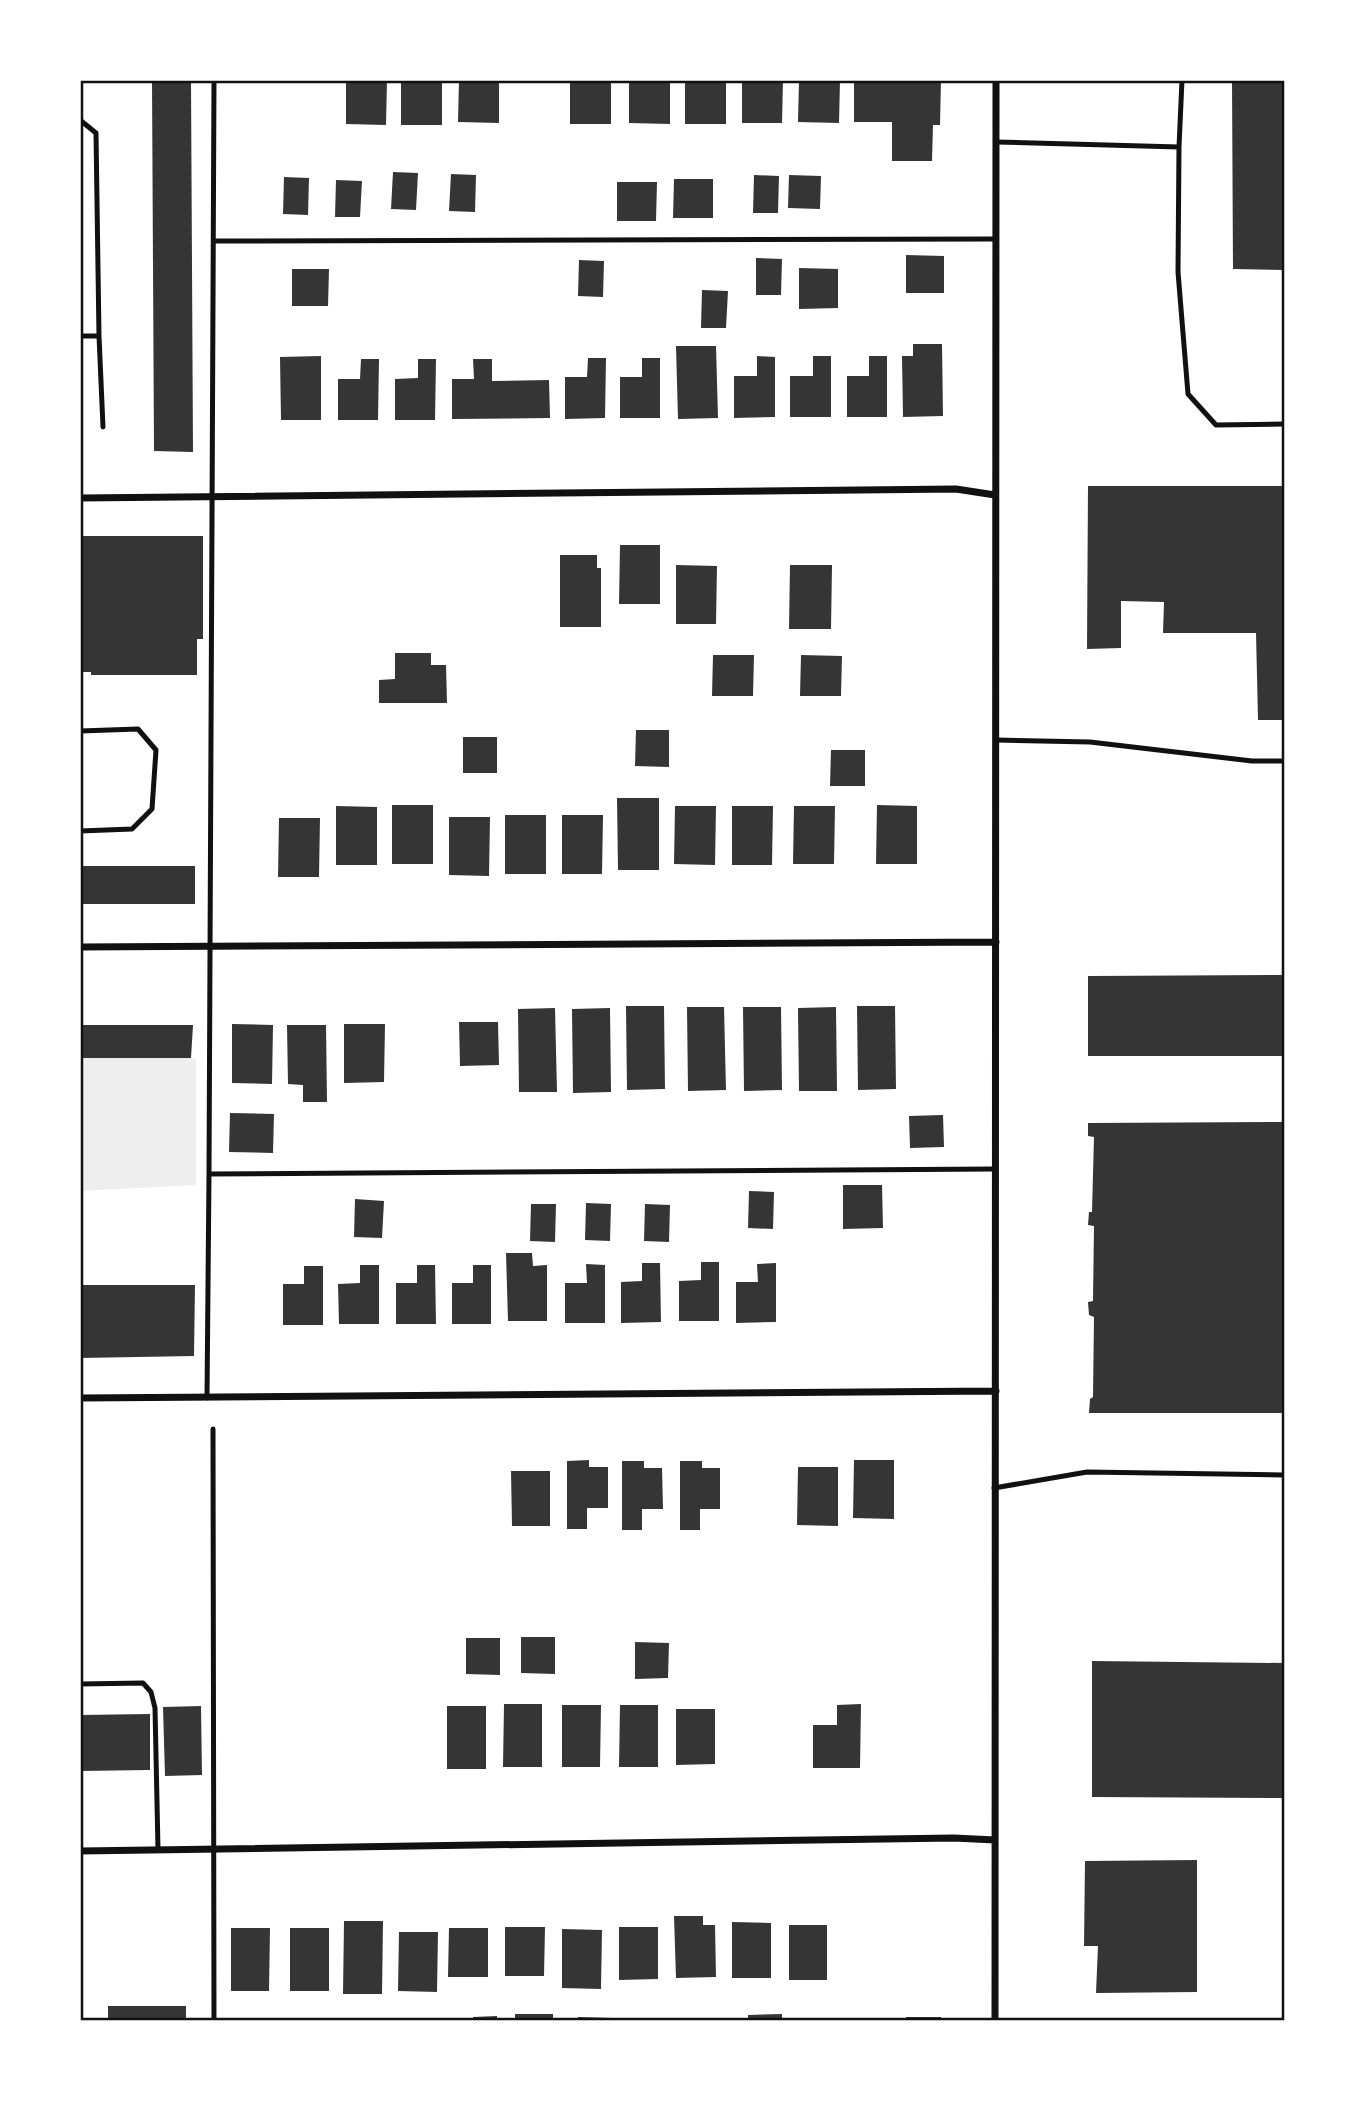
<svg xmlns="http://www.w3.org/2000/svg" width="1365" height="2101" font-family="Barlow,sans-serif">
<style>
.green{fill:#eee}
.building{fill:#353535}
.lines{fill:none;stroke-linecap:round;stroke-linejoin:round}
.service{stroke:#111;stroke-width:5}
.minor{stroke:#111;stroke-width:7}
.neatline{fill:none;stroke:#111;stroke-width:2.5}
</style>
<rect width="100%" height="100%" fill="#fff"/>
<path class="green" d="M81,1058H191L196,1060V1185L81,1191Z"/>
<path class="building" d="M152,80H191L193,452L154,451Z
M346,80H387L386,125L346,124Z
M401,80H442V125H401Z
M459,80H499V123L458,122Z
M570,80H611V124H570Z
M629,80H670V124L629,123Z
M685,80H726V124H685Z
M742,80H783L782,123H742Z
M799,80H840L839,123L798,122Z
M854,80H941L940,125H933L932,161H892V122H854Z
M1232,80H1284V270L1233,269Z
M393,172L418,173L416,210L391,209Z
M451,174L476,175L475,212L449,211Z
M754,175L779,176L778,213H753Z
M789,175L821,176L820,209L788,208Z
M284,177L309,178L308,215L283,214Z
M674,179H713V218H673Z
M336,180L362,181L360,217H335Z
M617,182H657L656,221H617Z
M906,255L944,256V293H906Z
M756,258L782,259L781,295H756Z
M579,260L604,261L603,297L578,296Z
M799,268L838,269V308L799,309Z
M292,269H329L328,306H292Z
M702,290L728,291L726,328H701Z
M913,344H942L943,416L903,417L902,356H913Z
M676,346H716L718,418L678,419Z
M321,356V420H281L280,357Z
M757,356L775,357V417L734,418V376H757Z
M813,356H831V417H790V376H813Z
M869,356H887V417H847V376H869Z
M588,358H606L605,418L565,419V377H587Z
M642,358H660V418H620V377H642Z
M361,359H379L378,420H338V379H360Z
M418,359H436L435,420H395V379L418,378Z
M473,359H492V381L549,380L550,418L452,419V379H474Z
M1088,486H1284V720H1258L1256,633H1163L1164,602L1121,601V648L1087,649Z
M80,536H203V639H197V675H91V672H80Z
M620,545H660V604H619Z
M560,555H597V568H601V627H560Z
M676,565L717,566L716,624H676Z
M790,565H832L831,629H789Z
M395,653H431V665H446L447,703H379V680L395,679Z
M713,655H754L753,696H712Z
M801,655L842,656L841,696H800Z
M636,730H669V767L635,766Z
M463,737H497V773H463Z
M831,750H865V786H830Z
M617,798H659V870H618Z
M392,805H433V864H392Z
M877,805L917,806V864H876Z
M336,806L377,807V865H336Z
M675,806H716L715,865L674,864Z
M732,806H773L772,865H732Z
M794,806H835L834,864H793Z
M505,815H546V874H505Z
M562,815H603L602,874H562Z
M449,817H490L489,876L449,875Z
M279,818H320L319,877H278Z
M80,866H195V904H80Z
M1284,975V1056H1088V976Z
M626,1006H664L665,1089L627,1090Z
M857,1006H895L896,1089L858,1090Z
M687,1007H724L726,1090L688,1091Z
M743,1007H781L782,1090L744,1091Z
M836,1007L837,1091H799L798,1008Z
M555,1008L557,1092H519L518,1009Z
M610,1008L611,1092L573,1093L572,1009Z
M459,1022H498L499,1065L460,1066Z
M232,1024L273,1025L272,1084L232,1083Z
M344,1024H385L384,1082L344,1083Z
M80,1025H193L191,1058H80Z
M287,1025H326L327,1102H303V1085L288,1084Z
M230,1113L274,1114L273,1153L229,1152Z
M943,1115L944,1147L910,1148L909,1116Z
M1284,1122V1413H1089L1090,1399L1093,1397L1094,1317L1089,1315L1088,1302L1093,1301L1094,1226L1088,1225L1089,1212H1092L1094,1137L1088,1136V1123Z
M843,1185H882L883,1228L843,1229Z
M749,1191L774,1192L773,1229L748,1228Z
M355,1199L384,1201L382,1238L354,1237Z
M586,1203L611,1204L610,1241L585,1240Z
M531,1204H556L555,1242L530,1241Z
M645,1204L670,1205L669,1242L644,1241Z
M506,1253H532L533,1266L547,1265V1321H508Z
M701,1262H719V1321H679V1281L701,1280Z
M642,1263H660L661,1322L621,1323V1282L642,1281Z
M776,1263V1322L736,1323V1282H758L757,1264Z
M586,1264L605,1265V1323H565V1283H587Z
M360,1265H379V1324H339L338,1284L360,1283Z
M417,1265H435L436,1324H396V1283H417Z
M473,1265H491V1324H452V1283H473Z
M304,1266H323V1325H283V1284H304Z
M80,1285H195L194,1356L80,1358Z
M589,1460V1467H608V1508H587V1529H567V1461Z
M854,1460H894V1519L853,1518Z
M622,1461H644V1468H662L663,1509H642V1530H622Z
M680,1461H702V1468H720V1509H700V1530H680Z
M798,1467H838V1526L797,1525Z
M511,1471H550V1526H512Z
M521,1637H555V1674L521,1673Z
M466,1638H500V1675L466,1674Z
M635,1642L669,1643L668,1678L635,1679Z
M1092,1661L1284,1663V1798L1092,1797Z
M504,1704H542V1767H503Z
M861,1704L860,1768H813V1725H837V1705Z
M562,1705H601L600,1767H562Z
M620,1705H658V1767H619Z
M201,1706L202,1775L165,1776L163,1707Z
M447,1706H486V1769H447Z
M676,1709H715V1764L676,1765Z
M150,1714V1770L80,1771V1715Z
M1197,1860V1992L1096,1993L1098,1946H1084L1085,1861Z
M674,1916H703V1925H715L716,1977L676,1978Z
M344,1921H383L382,1994H343Z
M732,1922L771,1923V1978H732Z
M789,1925H827V1980H789Z
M505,1927H545L544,1976H505Z
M619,1927H658V1979L619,1980Z
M231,1928H270L269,1991H231Z
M290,1928H329V1991H290Z
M449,1928H488V1977H448Z
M562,1929L602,1930L601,1989L562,1988Z
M399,1932H438L437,1992L398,1991Z
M108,2006H186V2021H108Z
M515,2014H553V2021H515Z
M782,2014V2021H748V2015Z
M497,2016V2021H473V2017Z
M578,2017L612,2018V2021H578Z
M906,2017H941V2021H906Z"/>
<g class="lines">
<path class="service" d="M80,120L96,133L99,336H80
M996,142L1179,147L1182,80
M1179,147L1178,272L1188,394L1216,425L1284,424
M214,241L996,239
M99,336L103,427
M80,731L138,729L156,750L152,809L132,829L80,831
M996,740L1090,742L1252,761H1284
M209,1174L214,80
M207,1398L209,1174L995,1169
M213,1429L214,2021
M994,1488L1087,1472L1284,1475
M80,1684L143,1683L151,1692L155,1708L158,1849"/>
<path class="minor" d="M80,498L956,489L995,495
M80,947L996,942
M80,1398L996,1391
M80,1851L954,1838L995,1840
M995,2021L996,80"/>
</g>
<rect width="1365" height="2101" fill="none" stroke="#ffffff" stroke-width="164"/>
<rect x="82" y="82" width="1201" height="1937" class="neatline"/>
</svg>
